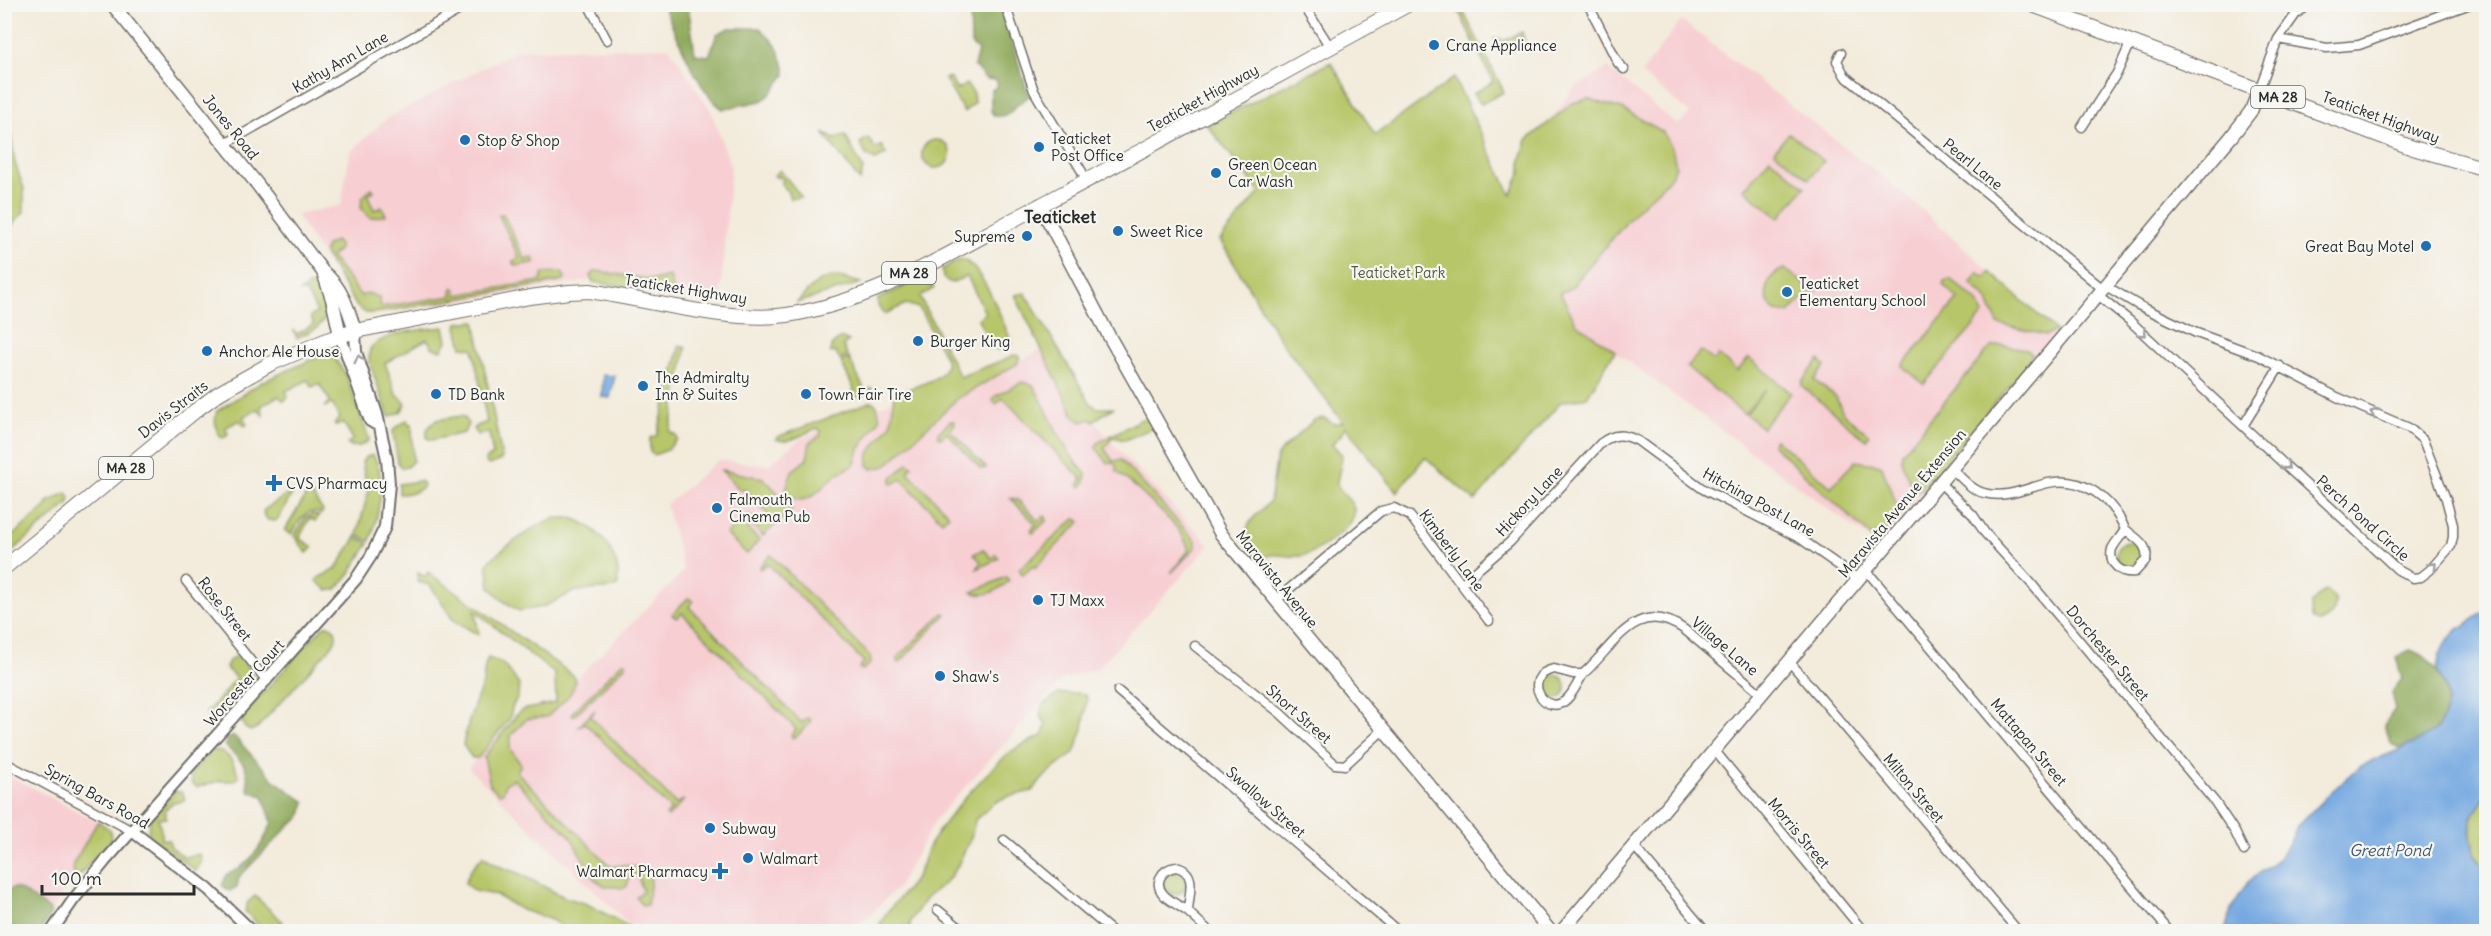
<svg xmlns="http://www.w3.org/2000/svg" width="2491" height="936" font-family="Delius,sans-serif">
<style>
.built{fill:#f7cfd3}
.green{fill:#b7c669;stroke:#71784a;stroke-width:1.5}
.forest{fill:#91ab5d;stroke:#5e6b44;stroke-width:1.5}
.water{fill:#74a8e1;stroke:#506a86;stroke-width:1.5}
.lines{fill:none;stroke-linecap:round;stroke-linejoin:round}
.minor-casing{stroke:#716e69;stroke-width:11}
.tertiary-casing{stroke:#716e69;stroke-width:14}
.secondary-casing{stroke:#716e69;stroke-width:15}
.primary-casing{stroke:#716e69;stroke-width:16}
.minor{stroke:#fff;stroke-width:8}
.tertiary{stroke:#fff;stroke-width:10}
.secondary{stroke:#fff;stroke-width:12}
.primary{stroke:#fff;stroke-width:14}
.oneway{stroke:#a0a0a0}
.poi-dot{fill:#1f6fb2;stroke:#f6f6f2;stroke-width:2}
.labels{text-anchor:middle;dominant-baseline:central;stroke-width:4.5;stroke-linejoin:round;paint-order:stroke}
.shield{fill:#f6f6f2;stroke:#686867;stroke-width:1.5}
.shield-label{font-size:14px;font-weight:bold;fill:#2b2b2b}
.poi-label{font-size:15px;fill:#2b2b2b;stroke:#f6f6f2;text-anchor:start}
.street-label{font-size:15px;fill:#2b2b2b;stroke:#f6f6f2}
.park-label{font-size:15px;fill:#555a3e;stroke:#f6f6f2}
.water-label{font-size:16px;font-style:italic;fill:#45576b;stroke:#f6f6f2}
.quarter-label{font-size:18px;font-weight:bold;fill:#2b2b2b;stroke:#f6f6f2}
</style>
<rect width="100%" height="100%" fill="#f6f6f2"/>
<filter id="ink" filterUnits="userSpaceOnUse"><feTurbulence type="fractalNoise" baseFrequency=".0167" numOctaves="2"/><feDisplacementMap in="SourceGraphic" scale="12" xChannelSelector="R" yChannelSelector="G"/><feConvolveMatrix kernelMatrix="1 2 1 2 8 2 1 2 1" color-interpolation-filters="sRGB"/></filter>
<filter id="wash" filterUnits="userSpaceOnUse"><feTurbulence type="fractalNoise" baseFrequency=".008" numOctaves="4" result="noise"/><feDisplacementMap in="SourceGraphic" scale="24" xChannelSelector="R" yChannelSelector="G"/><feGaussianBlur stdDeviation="1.35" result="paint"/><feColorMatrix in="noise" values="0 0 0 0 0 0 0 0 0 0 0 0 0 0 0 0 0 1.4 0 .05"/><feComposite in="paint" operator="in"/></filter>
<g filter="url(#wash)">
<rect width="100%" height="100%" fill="#f3ebdb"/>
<path class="built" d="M1681,20L1903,193L2059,333L1879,546L1576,323L1543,261L1531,150L1572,90L1609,67L1612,72L1678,125L1690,113L1641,74Z
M669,47L711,111L731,167L720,300L599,279L373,314L365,313L357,307L296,215L341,205L350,152L386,119L517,50Z
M1045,348L1109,440L1210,545L1097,669L1063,679L936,819L898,887L854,931L684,932L629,924L468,768L523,713L547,708L684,571L666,505L718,460L768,465L800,439L893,401L946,376L964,389Z
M4,773L104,825L49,915L5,931Z"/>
<path class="green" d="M1451,5H1464L1462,9L1504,92L1481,104L1473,94L1493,82L1460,14Z
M1522,32L1525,44L1520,48H1513L1494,39L1501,38L1503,41Z
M1331,62L1375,135L1454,78L1511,195L1521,171V160L1527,140L1573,103L1588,99L1625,110L1663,132L1672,148L1676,166C1669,185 1648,197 1635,212C1619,231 1603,250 1586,269C1577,279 1574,291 1560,292L1576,323L1615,351L1587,397L1561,402L1475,501L1425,457L1397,492L1345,426L1341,435L1332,444L1342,455C1342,463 1337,479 1337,483C1338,494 1357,502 1354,514C1352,529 1314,555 1300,556C1284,558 1273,549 1260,561C1253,558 1251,553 1248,546C1240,526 1257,514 1270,502L1277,456L1280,452L1314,420L1324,418L1334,424L1343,422L1282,343L1220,240L1260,192L1207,125Z
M949,77L957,90L966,84L973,92L974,103L964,112L945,79Z
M5,115L10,131L15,163L24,189V212L10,227L5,226Z
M823,133L835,139L845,135L863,169L860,181Z
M1789,133L1824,161L1809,179L1774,151Z
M868,138L875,148L882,146L886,155L875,160L866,155L860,143Z
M922 154a14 14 0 1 1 28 0a14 14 0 1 1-28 0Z
M1770,158L1805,187L1779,218L1744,189Z
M780,170L800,195L801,197L790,199L788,192L781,183L783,180L780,176L777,178L774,175Z
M372,188L374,191L368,196L374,210L382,207L386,215L370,218L361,208L362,198Z
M503,214L525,259L532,257L535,262L533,263L515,266L513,264V261L519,258L499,215Z
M335,241L339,245V249L331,257L361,296L368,293L379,298L381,307L452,296V288H455L457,295L541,281L543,273L562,272L565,278L563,281L375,313H366L357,307L324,253L326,246Z
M961,259C983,266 1002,320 1011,341V345L1000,350L991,347L978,319L985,313L967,276L951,283L943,278L942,269Z
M1785,269L1806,285L1817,284V291L1807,293L1789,313L1775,311C1760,298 1765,274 1785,269Z
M596,271L653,280L670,276L674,293L593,282L590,276Z
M1978,272L1985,278L1990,272L2056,331L2046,335L1998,324L1988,301L1971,283Z
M839,277L861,283L796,303C810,290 817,276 839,277Z
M920,279L927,281L934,288L920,297L960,377C978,369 996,364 1014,355L1020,356L1017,364L957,399L889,463L883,467L872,469L868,465L869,453L891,424L894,394C909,387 951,381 946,359L919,308L906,304L885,314L878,306V299Z
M1950,279L1977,301L1984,314L1924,384L1902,366L1958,299L1943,285L1944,281Z
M315,284L327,316L317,328L297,338L293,330L297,334L314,324L310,317L317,312L306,292H300L309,285Z
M1025,293L1091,404L1098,408H1113L1093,421L1091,419L1082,422L1075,418L1015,295Z
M475,321L502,457L501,460L490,465L487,464L485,460L493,455L489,433L478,435L474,429L477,426L487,422L473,348L462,347L457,327L458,323Z
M444,327L447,341L442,350L433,348L427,339L385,363L397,396L400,397L406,404L401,412L389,417L369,362L370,349C385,331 422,330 444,327Z
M841,338L849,341L843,345L848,356L840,360L835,352L830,353V350L833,344Z
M680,345L686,348L670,432L676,435L677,439L667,450L654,455L650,452V438L657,436Z
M2000,345L2026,349L2032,354L2029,363L1923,488L1914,492L1902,463V453L1985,353L1992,347Z
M1701,351L1714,361L1718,355L1737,371L1749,358L1791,393L1762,428L1746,414L1766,389L1744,414L1687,367Z
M322,355L333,356L345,373L369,439C364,446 355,449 347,444L353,439L343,422L337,426L334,424L340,418L332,404L324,407L330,401L319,384L312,387L308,380L286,391L288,397L284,401L278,396L261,406L263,415L257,409L243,417L247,424L245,426L239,420L225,428L228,433L227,436L222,438C215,432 214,419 217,411L262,382Z
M849,358L865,391L872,388V391L859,397L852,395L854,389L841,362Z
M1819,360L1825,366L1814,380L1836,397L1843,413L1869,435L1866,440L1802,386V382Z
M1022,382L1033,385C1052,417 1059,445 1086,474L1085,482L1081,487L1078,485L1082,479L1003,398L996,404L993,401L994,397Z
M872,401L877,406L880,419L859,449L855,464C849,469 841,471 835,476C819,489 805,512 785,492L792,471L807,459L810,442L820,436L821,432L818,428C804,432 790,445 776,439L777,437Z
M461,416L465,418L468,424L464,433L431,440L427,438V429L436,420Z
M1142,419L1149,420L1155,427L1125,440L1113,437L1104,448L1113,461L1121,460L1196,541V547L1171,573L1189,550C1182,526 1152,504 1133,485L1116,471L1117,467L1112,462L1108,463L1095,447L1099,442Z
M407,420L409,425L412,424L413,461L407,467L402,468L398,463L393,433L394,429Z
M950,421H954L955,424L950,430L986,468L981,469L947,433L941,438L938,436V433Z
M1775,439L1831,487L1855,461L1881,465L1899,511L1895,521L1877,542L1772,444Z
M373,455C388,476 378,518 370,541L357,535L368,493L362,462L366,457Z
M908,463L912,466L908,472L949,515L942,521L901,479L894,484L891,482L892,478Z
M721,470L763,478L791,506V512L777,524L744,489L741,491Z
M420,481L423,484L422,488L413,493L399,494V484Z
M294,490L279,518L275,521L268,520L263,513L264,510Z
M310,492L323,511L321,514C306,505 299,524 291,534L285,530L305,497Z
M67,493L70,497L69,503L10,553H5V542L48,505L47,502Z
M1010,498L1017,499L1039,521L1045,516L1047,520L1033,533L1031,530L1036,524Z
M313,514L319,516L315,521L310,518L299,538L313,547L307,553L294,536L306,517Z
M749,515L759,524L767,516L775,525L763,536L745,518Z
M572,518C596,526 613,546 618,571C618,576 617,580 618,585L614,588L576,591L543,607L519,611L502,600L490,587L487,564C495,553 540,522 553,519C559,517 566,518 572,518Z
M1076,518L1080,522L1035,568L1033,566L1023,575L1019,569Z
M741,522L759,540L747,554L726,534Z
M356,537L369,543L348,576L336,590H327L317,581L318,578L336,569Z
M2116 555a13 13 0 1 1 26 0a13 13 0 1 1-26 0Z
M983,549L991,558L996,554L999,558L977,569L981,562L974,554Z
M771,555L870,656L871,662L863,670L859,668L864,662L768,564L760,569V566Z
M428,572L574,676C579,693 557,706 547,717L527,719L511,735L510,749L521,764L517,772L611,867L625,865L647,869L651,880L647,905H642L636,897L643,891L637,874H630L627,886L624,888L605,886L594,879L570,836L514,779L506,783L503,793L499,794L490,785L484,757L518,713L522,710L556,703L555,674L475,611L479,635L453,620L430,585L417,582L418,573L425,577Z
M1006,577L1009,581C999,590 985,599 972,592Z
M2326,590L2335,599C2337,610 2329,622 2318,622L2312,618L2311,603Z
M688,598L693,601L689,607L802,723L807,718L810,719V723L796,737L793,738L791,735L796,729L682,613L677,618L672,615Z
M943,613L946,614L899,663L897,658Z
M328,625C338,629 338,638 332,646L257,728L250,731L245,728L241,719L244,714L323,627Z
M234,657L243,659L255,680L234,704L223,694L236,678L226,668L229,661Z
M488,658L502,663L513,676L519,685L518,696L512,708L510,718L478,758H472L463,745C467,724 474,704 482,686C486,676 482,667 488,658Z
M623,662H626V665L575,715H572V713Z
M1542 687a12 12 0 1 1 24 0a12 12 0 1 1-24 0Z
M1077,693L1086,695L1087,699L1083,729L1074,753L1048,773L1032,791L1006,797L994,803L975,820L972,835L957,867L946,882L926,898L911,920L909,931H877C884,909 904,897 916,877C923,867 924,854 930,844C951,812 979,780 1007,755C1014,748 1033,740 1043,735L1046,724L1040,715L1042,706L1058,694Z
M221,696L232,706L217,723L206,713Z
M595,710L591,717L676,804L684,800L668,817L666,815L671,810L585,723L578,727Z
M212,750C229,749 234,765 239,776L234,781H220L197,787L192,784L190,774Z
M175,791L182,792L185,799L183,801L172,803L165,810L166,818L158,819L162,834L161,839L169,840L171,847L184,857L200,854L202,861L196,871L152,839L148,831L150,820Z
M2486,796V870C2468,847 2464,819 2486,796Z
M98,821L110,830L112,839L77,878L74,876L73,864Z
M483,856L501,867L516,872L564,897L587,904L630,927L633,931H567L552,920L522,910L496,895L474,891L465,883L471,869Z
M1164 883a11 11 0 1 1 22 0a11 11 0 1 1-22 0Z
M255,896L283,922L269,931H265L245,911L248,902Z"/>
<path class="forest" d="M663,5H688L695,54L709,56L717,34L729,28H760L776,45L785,68V75L769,96L761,101L723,109C698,93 676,32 663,5Z
M970,5H1000L1029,96C1025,100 1020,102 1016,106C1009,114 1007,117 994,116L991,111V91L998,85L996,80L986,79L974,66L978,51L971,44Z
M2410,650C2426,655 2432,662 2440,677C2458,712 2435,742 2399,748L2391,744L2384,725L2395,709L2391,693L2402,679L2396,657Z
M234,736L274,780L305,802L300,818L291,824L239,877L237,887L229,891L222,885L227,874C250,867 264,842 272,822L263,796L250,792L248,788C248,761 242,764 225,745L226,740Z
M12,888L19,889L49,909L51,914L40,931H5V893Z"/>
<path class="water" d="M603,375L615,376L610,398L602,397Z
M2486,611V796L2472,817L2470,831L2474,854L2486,870V931H2225L2231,909L2248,882L2279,858L2290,842L2297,826L2331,792L2361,766L2415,743L2437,729L2444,716L2448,701L2446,688L2437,669L2440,653L2445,643L2458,629Z"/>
</g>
<g filter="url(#ink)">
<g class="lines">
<g class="minor-casing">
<path id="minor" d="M588,4L607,40
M1005,4L1034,91L1087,180
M1303,4L1330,47
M1588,4L1618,63L1624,69
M2278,39L2296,14L2309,4
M1841,53L1837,61L1845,76L2103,289
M2259,90L2278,39L2327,48L2359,45L2470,4
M2082,127L2117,73L2131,42
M225,144L470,4
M2098,295L2130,321L2398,570L2413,578L2421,577L2430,570L2451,546L2453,537V525L2446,499L2423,440L2409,428L2337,397L2259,356L2194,332L2138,305L2106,286
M2243,426L2280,366
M1951,468C1961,477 1971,490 1984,493C2007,499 2026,488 2048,483C2083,475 2112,499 2125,529
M1939,482L1973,515L1985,533L2030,582L2215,802L2235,832L2244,851
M2125,529C2136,539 2149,544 2146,560L2135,572C2121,574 2108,564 2112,549C2115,542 2122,536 2125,529Z
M1866,570L2170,932
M186,581L267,681
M1461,584L1510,542L1601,443C1614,433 1624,434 1638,441L1703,489L1801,539L1858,579
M1275,601L1381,511L1394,508L1410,516L1489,621
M1195,646L1280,713L1335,764L1345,765L1383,730
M1789,661L2019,932
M1554,669L1573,674H1583C1578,682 1574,692 1567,699C1546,720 1519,676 1554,669Z
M1583,674C1614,647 1636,595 1685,630L1761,694
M1118,691L1399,932
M1715,751L1864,932
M4,762L132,831
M1004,840L1113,932
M1635,847L1706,932
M1176,867C1199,872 1188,896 1188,912C1178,904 1153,895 1160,878C1163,871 1169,868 1176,867Z
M938,910L965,932
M1188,912L1210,932"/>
</g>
<g class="tertiary-casing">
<path id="tertiary" d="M340,335L370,421L377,425
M132,831L208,889L253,932
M51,932L74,899L105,861L356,579L371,556L385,527L389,484L387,459L377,414L356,352L355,331"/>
</g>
<g class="secondary-casing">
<path id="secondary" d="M112,4L257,184L323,272C342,287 348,308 355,331
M1040,205L1109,336L1221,534L1551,932
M323,272L332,299L340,335
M1561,932L2231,137L2251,111L2259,90"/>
</g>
<g class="primary-casing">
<path id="primary" d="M2030,4L2413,148L2486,169
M4,568L195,411L219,393L270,364L327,340L355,331L530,297L569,292L590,291C648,300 731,323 787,315C874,302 951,252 1028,212C1156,144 1282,73 1409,4"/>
</g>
<use href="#minor" class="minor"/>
<use href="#tertiary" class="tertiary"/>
<use href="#secondary" class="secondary"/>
<use href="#primary" class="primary"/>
</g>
<defs><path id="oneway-chevron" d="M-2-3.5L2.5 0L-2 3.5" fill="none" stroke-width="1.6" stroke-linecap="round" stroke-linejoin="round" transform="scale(1.5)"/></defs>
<g class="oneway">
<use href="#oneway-chevron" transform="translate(2143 333) rotate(43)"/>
<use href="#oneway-chevron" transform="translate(359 359) rotate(-104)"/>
<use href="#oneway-chevron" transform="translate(2374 413) rotate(-156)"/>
<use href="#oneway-chevron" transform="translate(2286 466) rotate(43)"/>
<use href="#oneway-chevron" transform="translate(2433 566) rotate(-46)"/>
</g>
</g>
<g class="poi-dot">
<circle cx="1434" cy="45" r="6"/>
<circle cx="465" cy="140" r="6"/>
<circle cx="1039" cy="147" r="6"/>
<circle cx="1216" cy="173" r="6"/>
<circle cx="1118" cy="231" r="6"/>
<circle cx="1027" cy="236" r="6"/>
<circle cx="2426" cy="246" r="6"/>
<circle cx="1787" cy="292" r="6"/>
<circle cx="918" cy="341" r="6"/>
<circle cx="207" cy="351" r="6"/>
<circle cx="643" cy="386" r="6"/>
<circle cx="436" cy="394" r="6"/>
<circle cx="806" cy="394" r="6"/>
<path d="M271 474h6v6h6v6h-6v6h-6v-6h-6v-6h6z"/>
<circle cx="717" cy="508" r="6"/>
<circle cx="1038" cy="600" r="6"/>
<circle cx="940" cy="676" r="6"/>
<circle cx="710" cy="828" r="6"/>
<circle cx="748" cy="858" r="6"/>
<path d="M717 862h6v6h6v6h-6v6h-6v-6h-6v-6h6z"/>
</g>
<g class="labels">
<g class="shield">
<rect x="2251" y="86" width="54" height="22" rx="4.5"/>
<rect x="882" y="262" width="54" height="22" rx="4.5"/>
<rect x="99" y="457" width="54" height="22" rx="4.5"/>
</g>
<g class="shield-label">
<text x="2278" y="97">MA 28</text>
<text x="909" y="273">MA 28</text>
<text x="126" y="468">MA 28</text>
</g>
<g class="poi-label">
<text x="1446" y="45">Crane Appliance</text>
<text x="1051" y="138">Teaticket<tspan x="1051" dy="17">Post Office</tspan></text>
<text x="477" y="140">Stop &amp; Shop</text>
<text x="1228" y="164">Green Ocean<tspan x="1228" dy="17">Car Wash</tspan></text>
<text x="1130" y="231">Sweet Rice</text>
<text x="1015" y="236" text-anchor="end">Supreme</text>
<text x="2414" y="246" text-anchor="end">Great Bay Motel</text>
<text x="1799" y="283">Teaticket<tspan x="1799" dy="17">Elementary School</tspan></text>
<text x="930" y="341">Burger King</text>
<text x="219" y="351">Anchor Ale House</text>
<text x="655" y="377">The Admiralty<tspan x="655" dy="17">Inn &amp; Suites</tspan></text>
<text x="448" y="394">TD Bank</text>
<text x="818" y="394">Town Fair Tire</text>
<text x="286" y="483">CVS Pharmacy</text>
<text x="729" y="499">Falmouth<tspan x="729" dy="17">Cinema Pub</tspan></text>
<text x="1050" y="600">TJ Maxx</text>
<text x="952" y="676">Shaw's</text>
<text x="722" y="828">Subway</text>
<text x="760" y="858">Walmart</text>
<text x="708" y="871" text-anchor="end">Walmart Pharmacy</text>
</g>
<g class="street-label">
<text transform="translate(340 62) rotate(-30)">Kathy Ann Lane</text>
<text transform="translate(1203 98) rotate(-29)">Teaticket Highway</text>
<text transform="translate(2381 117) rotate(20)">Teaticket Highway</text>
<text transform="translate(231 127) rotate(51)">Jones Road</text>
<text transform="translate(1973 164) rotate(39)">Pearl Lane</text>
<text transform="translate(686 289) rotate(9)">Teaticket Highway</text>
<text transform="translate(173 409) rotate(-38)">Davis Straits</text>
<text transform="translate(1529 501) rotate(-47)">Hickory Lane</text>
<text transform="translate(1759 502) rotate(29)">Hitching Post Lane</text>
<text transform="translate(1902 503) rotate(-50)">Maravista Avenue Extension</text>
<text transform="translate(2363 518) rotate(42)">Perch Pond Circle</text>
<text transform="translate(1452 550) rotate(53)">Kimberly Lane</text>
<text transform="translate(1277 579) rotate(51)">Maravista Avenue</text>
<text transform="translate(225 609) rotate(52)">Rose Street</text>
<text transform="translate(1725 646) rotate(40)">Village Lane</text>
<text transform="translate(2108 653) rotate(50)">Dorchester Street</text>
<text transform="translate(244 683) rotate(-48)">Worcester Court</text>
<text transform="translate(1299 714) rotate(41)">Short Street</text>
<text transform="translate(2029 742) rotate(50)">Mattapan Street</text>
<text transform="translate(1914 788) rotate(50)">Milton Street</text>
<text transform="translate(97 796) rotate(29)">Spring Bars Road</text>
<text transform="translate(1266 802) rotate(41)">Swallow Street</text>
<text transform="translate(1799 833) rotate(50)">Morris Street</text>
</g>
<g class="park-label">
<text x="1398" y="272">Teaticket Park</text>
</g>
<g class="water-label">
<text x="2390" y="850">Great Pond</text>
</g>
<g class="quarter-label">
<text x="1060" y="216">Teaticket</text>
</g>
</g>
<rect width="2491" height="936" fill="none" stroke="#f6f6f2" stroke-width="24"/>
<path d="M42 885v9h152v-9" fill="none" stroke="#2b2b2b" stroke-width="3"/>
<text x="51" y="885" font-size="18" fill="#2b2b2b" stroke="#f6f6f2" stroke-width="4.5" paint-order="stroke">100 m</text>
</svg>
